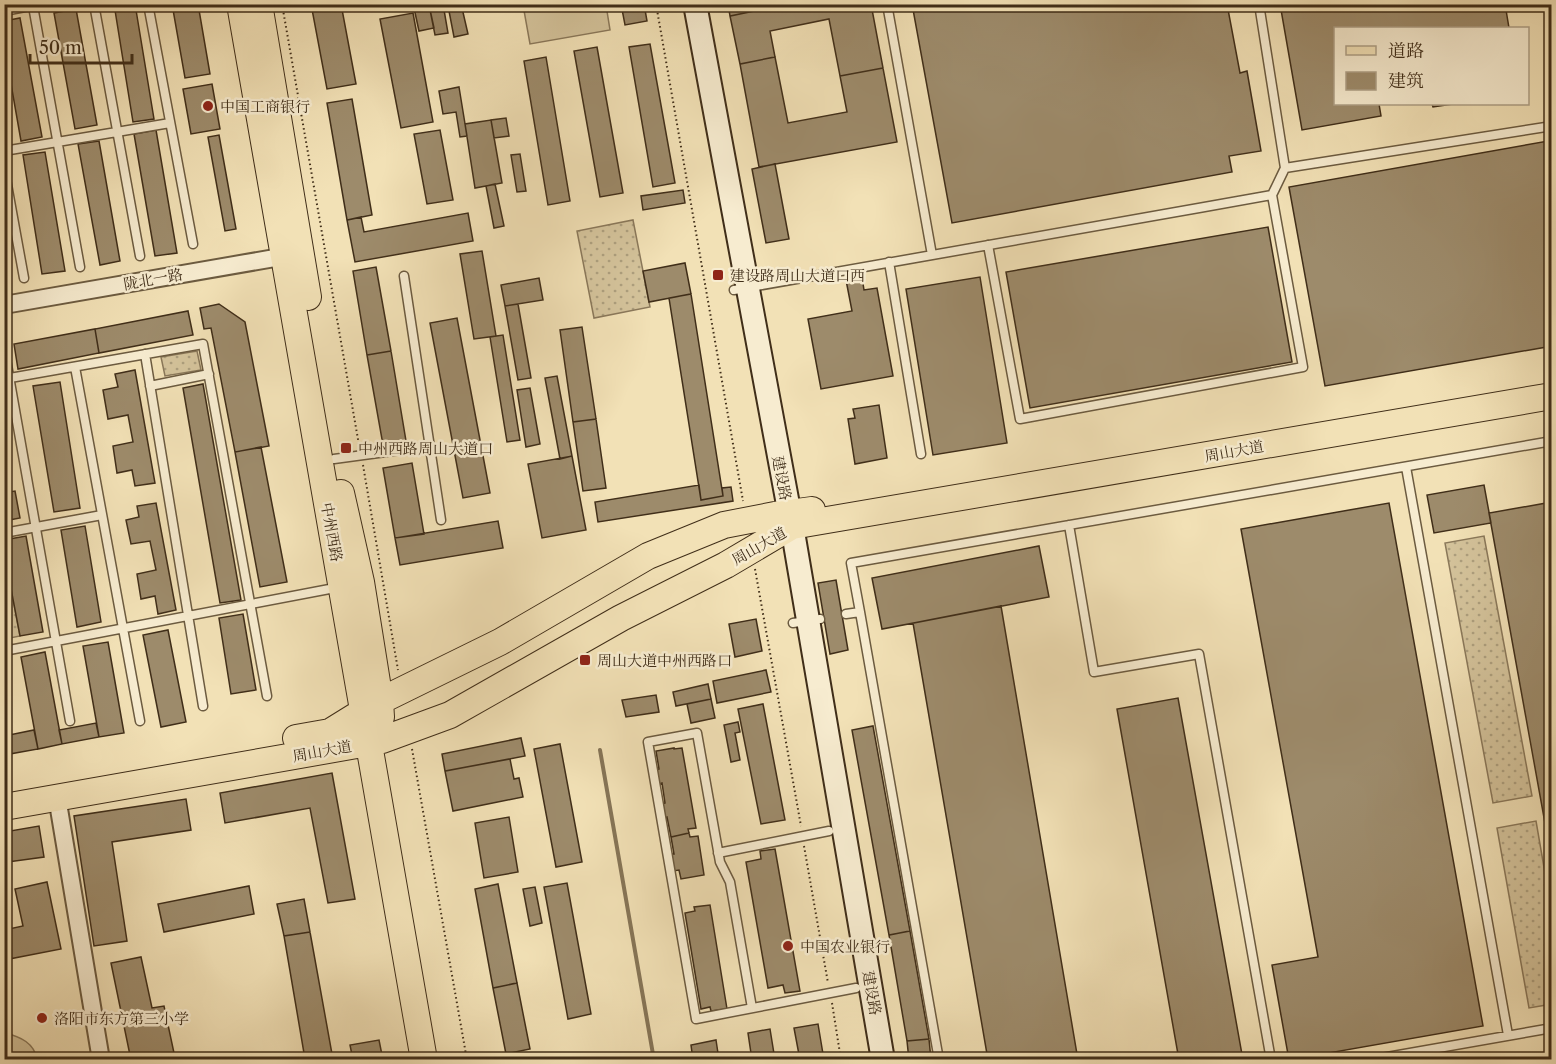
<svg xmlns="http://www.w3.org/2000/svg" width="1556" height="1064" font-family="'Libre Caslon Text','Noto Serif SC',serif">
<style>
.grass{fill:url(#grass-dots);stroke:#8a785a;stroke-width:1.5}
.pitch{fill:#d4c39b;stroke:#8a785a;stroke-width:1.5}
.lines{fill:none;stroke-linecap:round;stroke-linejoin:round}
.stream{stroke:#867557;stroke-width:4}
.building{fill:#9d8b6b;stroke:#402e19;stroke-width:1.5}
.lane-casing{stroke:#6c5b40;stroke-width:11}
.street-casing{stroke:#6c5b40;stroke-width:20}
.secondary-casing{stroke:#402e19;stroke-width:26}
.primary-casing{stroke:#402e19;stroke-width:28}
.path{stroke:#402e19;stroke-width:2;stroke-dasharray:1.5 3;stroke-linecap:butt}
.lane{stroke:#f7ecd0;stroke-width:8}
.street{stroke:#f7ecd0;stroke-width:16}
.secondary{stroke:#f7ecd0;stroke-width:22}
.primary{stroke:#f2e1b6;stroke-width:26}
.poi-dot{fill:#8f2418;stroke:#f7ecd0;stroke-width:2}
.labels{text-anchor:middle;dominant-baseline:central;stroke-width:5;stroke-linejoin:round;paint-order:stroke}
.poi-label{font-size:15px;fill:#402e19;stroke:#f7ecd0;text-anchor:start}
.street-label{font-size:15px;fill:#402e19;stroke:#f7ecd0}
</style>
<defs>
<pattern id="grass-dots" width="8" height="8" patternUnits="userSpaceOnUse" patternTransform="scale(1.5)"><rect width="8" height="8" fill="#d4c39b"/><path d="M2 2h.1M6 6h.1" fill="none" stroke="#ad9f7e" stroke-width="1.8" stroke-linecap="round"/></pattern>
</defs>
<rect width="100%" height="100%" fill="#f2e1b6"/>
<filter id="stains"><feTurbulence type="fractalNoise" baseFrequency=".00333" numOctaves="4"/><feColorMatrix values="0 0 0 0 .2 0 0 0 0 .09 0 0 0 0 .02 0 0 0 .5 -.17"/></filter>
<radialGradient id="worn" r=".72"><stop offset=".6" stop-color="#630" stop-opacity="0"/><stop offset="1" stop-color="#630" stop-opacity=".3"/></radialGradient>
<path class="grass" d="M633,220L650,307L594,318L577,231Z
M197,351L201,370L165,376L161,357Z
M1484,536L1532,796L1493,803L1445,543Z
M4,552L20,636L5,639H4Z
M1536,821L1551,908L1552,1004L1529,1008L1497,828Z"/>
<path class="pitch" d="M523,5H606L610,30L530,44Z
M5,1033C21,1037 34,1043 37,1059H5Z"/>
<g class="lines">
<path class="stream" d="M600,750L654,1060"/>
</g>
<path class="building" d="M114,4H135L154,119L133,122Z
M172,4H198L210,74L185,78Z
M311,4H341L356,84L327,89Z
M443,4L448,33L435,35L429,5Z
M621,4H644L647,21L625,25Z
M728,4H789L730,16Z
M789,4H871L883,68L840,76L829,19L770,31L775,57L740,64L730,16Z
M912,4H1227L1240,73L1247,71L1261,151L1229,156L1232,172L952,223Z
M1280,4H1505L1509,28H1336V104H1379L1381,116L1302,130Z
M429,5L434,28L419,31L414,8Z
M462,8L468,34L454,37L449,11Z
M76,9L97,125L75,129L54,13Z
M413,13L433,122L401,128L380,19Z
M20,18L42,137L21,141L4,44V21Z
M650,44L675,183L653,187L629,47Z
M597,47L623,193L600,197L574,51Z
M546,57L570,201L548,205L524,61Z
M775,57L788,123L847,112L840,76L883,68L897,142L759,167L740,64Z
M212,84L220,129L191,134L183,89Z
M459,87L467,136L460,137L456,112L443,114L439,91Z
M352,99L372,215L347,220L327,103Z
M1432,104H1453L1433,107Z
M506,118L509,136L494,138L491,120Z
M491,120L502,183L475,188L465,124Z
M156,130L177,253L155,256L134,134Z
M440,130L453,200L427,204L414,134Z
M219,135L236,229L225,231L208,137Z
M99,141L120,261L100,265L78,144Z
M1548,141L1552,159V346L1325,386L1289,187Z
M45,152L65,271L42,274L23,155Z
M520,154L526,191L517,192L511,155Z
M775,164L789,239L766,243L752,169Z
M495,184L504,226L494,228L486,186Z
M683,190L685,203L643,210L641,196Z
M468,213L473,241L355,262L347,220L361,217L364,232Z
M1268,227L1292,362L1030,408L1006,272Z
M482,251L496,336L474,339L460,254Z
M4,256L9,281L4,282Z
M685,263L691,294L649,302L643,271Z
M376,267L391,351L367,355L353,271Z
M862,277L864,290L877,288L893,376L821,389L808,319L852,311L846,280Z
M980,277L1007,443L933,455L906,289Z
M539,278L543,300L505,306L501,285Z
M691,294L723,496L701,500L669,298Z
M219,304L245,322L269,446L235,452L211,328L204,329L200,308Z
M518,304L531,378L518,380L505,306Z
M188,311L193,335L99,353L95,329Z
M457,318L490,493L463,498L430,323Z
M582,327L596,419L573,422L560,330Z
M95,329L99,353L18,369L14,344Z
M503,335L520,440L507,442L490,337Z
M391,351L406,441L383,445L367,355Z
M135,370L155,483L135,486L132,470L117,473L113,446L133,442L128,415L108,419L103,390L118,387L115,374Z
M557,376L572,456L560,459L545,378Z
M60,382L80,508L54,512L33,386Z
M203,384L241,600L220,603L183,388Z
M530,388L540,444L526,447L517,390Z
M879,405L887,458L855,464L848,419L855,418L853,409Z
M596,419L606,488L583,491L573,422Z
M261,447L287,582L260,587L235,452Z
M572,456L586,530L542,538L528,464Z
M412,463L424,534L395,538L383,468Z
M699,485L701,500L723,496L722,488L731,487L733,501L598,522L595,502Z
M1484,485L1491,523L1434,533L1427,495Z
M15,491L20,518L4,521V493Z
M1552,502V862L1489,513Z
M156,503L176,610L158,614L155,596L141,599L137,574L156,570L150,541L131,544L126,520L139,517L137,506Z
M1389,503L1483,1026L1289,1060L1272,965L1318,957L1241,529Z
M498,521L503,548L400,565L395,538Z
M85,526L101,622L77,627L61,530Z
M26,536L43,632L20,636L4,552V540Z
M1039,546L1049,597L882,629L872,578Z
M836,580L848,650L830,654L818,583Z
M1001,606L1078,1060H988L913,623Z
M243,614L256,690L231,694L219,618Z
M756,619L762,651L735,657L729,624Z
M168,630L186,722L161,727L143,635Z
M108,642L124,733L99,737L83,646Z
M45,652L62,744L38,749L21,657Z
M766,670L771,692L717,703L713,681Z
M708,684L711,699L676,706L673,692Z
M656,695L659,712L626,717L622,700Z
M1178,698L1243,1060H1179L1117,709Z
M711,699L715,718L691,723L687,704Z
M763,704L785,820L761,824L738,709Z
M738,722L740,732L735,733L740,760L731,762L724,725Z
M96,723L99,737L62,744L59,730Z
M873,726L910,931L889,935L852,730Z
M34,730L38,749L4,755V736Z
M521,738L525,756L445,771L442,754Z
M560,744L582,862L556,867L534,749Z
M674,748V749L682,748L696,828L688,829L689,833L671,837L667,817L665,818L662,804L665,803L662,783L659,784L656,770L659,769L656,751Z
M510,759L514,779L519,778L523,797L453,811L445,771Z
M332,773L355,899L328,903L310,808L225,823L220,793Z
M186,799L191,830L112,842L127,941L94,946L74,816Z
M509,817L518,872L484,878L475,823Z
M39,826L44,857L8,862L4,832Z
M689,833L690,837L698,836L704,875L681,879L679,870L673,871L670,854H674L671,837Z
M775,849L800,991L785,993L783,985L768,988L746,862L761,859L760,851Z
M47,882L61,949L4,960V930L23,926L15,889Z
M567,883L591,1014L568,1019L544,887Z
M498,884L517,983L493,988L475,889Z
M249,886L254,914L164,932L158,904Z
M535,887L542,923L530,926L523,889Z
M304,899L310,932L284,936L277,904Z
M710,905L727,1009L711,1011L710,1007L701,1009L685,913L695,911L694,907Z
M910,931L929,1039L907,1041L889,935Z
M310,932L332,1054L305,1059L284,936Z
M141,957L152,1008L164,1006L174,1053L142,1060H131L111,963Z
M517,983L530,1049L506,1054L493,988Z
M818,1024L824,1060H800L794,1028Z
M770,1029L775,1060H752L748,1033Z
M929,1039L931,1060H909L907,1041Z
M379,1040L383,1060H353L350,1045Z
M716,1040L719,1060H693L691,1045Z
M282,1055L283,1060H260Z"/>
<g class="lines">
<g class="lane-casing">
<path id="lane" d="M94,4L140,256
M148,4L193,244
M887,4L932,255
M1259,4L1285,168L1552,126
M33,6L80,267
M4,11L41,4
M4,151L170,123
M4,168L24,278
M1272,195L1285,168
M889,262L921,454
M404,276L441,520
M734,290C914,258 1093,227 1272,195L1303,367L1020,419L988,245
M4,348L70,721
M145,354L203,706
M75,367L140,721
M10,378L203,344L267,696
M150,386L209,374
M334,459L430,446
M1406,467L1508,1035
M1069,525L1094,672L1199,654L1271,1060
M4,533L102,515
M860,612L851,563L1552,441
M846,614L860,612L939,1060
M793,623L820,619
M4,651L340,587
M718,853L829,831
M752,1008L730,882L720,862L697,733L648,742L696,1019C749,1009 803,998 856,988
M1370,1060L1552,1028"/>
</g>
<g class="street-casing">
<path id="street" d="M4,305L292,255
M57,797L101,1060"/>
</g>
<g class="secondary-casing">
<path id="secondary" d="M695,4L792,526L883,1060"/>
</g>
<g class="primary-casing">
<path id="primary" d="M240,4L424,1060
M259,4L308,297
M341,493L361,582L380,701L381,717
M296,738L330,732L380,701L500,642L648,556L724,525L775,515L812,510
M4,807L368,743L382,740L450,715L621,618L726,565L792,526L1552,396"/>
</g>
<path class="path" d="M282,4L359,445
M656,4L743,501
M363,465L398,670
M755,569L801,826
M412,749L467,1060
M804,846L828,983
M832,1003L841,1060"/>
<use href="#lane" class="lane"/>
<use href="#street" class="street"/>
<use href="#secondary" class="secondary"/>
<use href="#primary" class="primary"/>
</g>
<g class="poi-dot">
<circle cx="208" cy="106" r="6"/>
<rect x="712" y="269" width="12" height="12" rx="3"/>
<rect x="340" y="442" width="12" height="12" rx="3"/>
<rect x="579" y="654" width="12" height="12" rx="3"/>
<circle cx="788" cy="946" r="6"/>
<circle cx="42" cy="1018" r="6"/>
</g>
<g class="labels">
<g class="poi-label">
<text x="220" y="106">中国工商银行</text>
<text x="730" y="275">建设路周山大道口西</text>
<text x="358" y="448">中州西路周山大道口</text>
<text x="597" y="660">周山大道中州西路口</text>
<text x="800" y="946">中国农业银行</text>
<text x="54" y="1018">洛阳市东方第三小学</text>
</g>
<g class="street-label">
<text transform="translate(153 279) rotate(-10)">陇北一路</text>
<text transform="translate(1234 451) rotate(-10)">周山大道</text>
<text transform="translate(782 478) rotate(79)">建设路</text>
<text transform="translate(332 532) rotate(80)">中州西路</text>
<text transform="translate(759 546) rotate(-30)">周山大道</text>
<text transform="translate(322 751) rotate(-10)">周山大道</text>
<text transform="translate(872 993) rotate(80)">建设路</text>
</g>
</g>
<rect width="1556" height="1064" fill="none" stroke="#f2e1b6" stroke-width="24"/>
<rect x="6" y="6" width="1544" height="1052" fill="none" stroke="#402e19" stroke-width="3"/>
<rect x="12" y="12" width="1532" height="1040" fill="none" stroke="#402e19" stroke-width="1.5"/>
<rect x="1334" y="27" width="195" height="78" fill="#f7ecd0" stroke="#aea087" stroke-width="1.5"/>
<rect x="1346" y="46" width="30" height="9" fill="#f2e1b6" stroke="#aea087" stroke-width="1.5"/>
<text x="1388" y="57" font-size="18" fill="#402e19">道路</text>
<rect x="1346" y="72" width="30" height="18" fill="#9d8b6b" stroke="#aea087" stroke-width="1.5"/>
<text x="1388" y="87" font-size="18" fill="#402e19">建筑</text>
<path d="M30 54v9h102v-9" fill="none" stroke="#402e19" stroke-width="3"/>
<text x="39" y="54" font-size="18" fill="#402e19" stroke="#f7ecd0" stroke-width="4.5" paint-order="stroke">50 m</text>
<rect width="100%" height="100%" filter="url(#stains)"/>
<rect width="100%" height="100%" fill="url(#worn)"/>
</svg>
